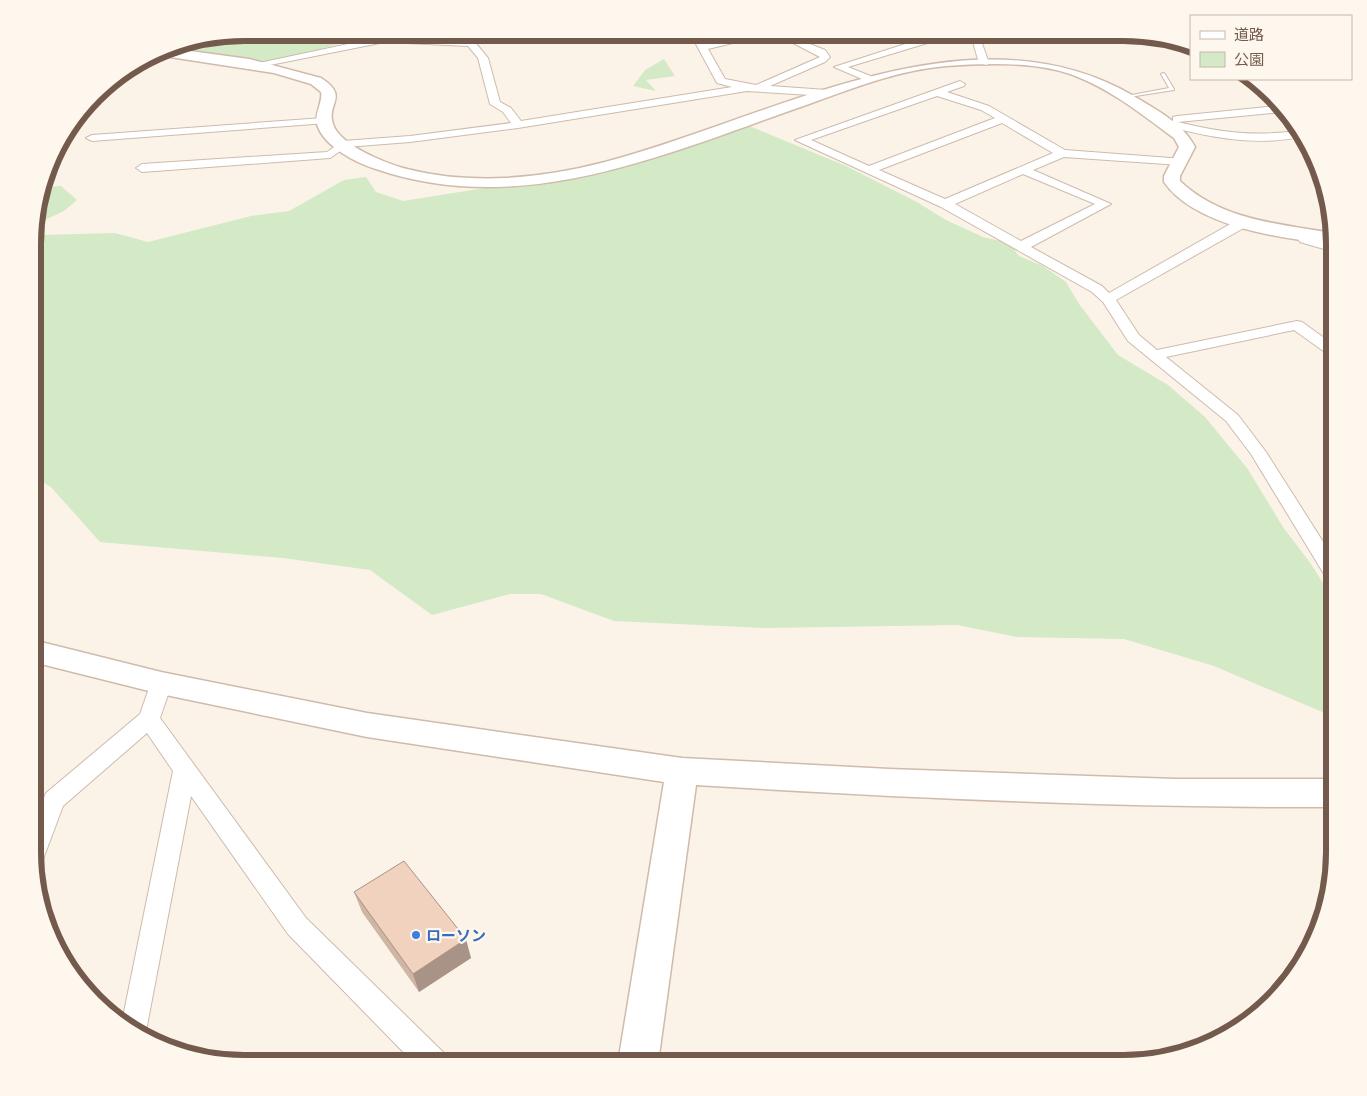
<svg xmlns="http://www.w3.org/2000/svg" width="1367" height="1096" font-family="'PT Sans','Noto Sans JP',sans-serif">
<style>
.green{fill:#d4e9c6}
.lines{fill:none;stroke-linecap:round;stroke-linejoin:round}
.lane-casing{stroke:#cdbbad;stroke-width:2}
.street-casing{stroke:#cdbbad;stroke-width:2}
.secondary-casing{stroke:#d0bbab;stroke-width:3}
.lane{fill:#fff;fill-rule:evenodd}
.street{fill:#fff;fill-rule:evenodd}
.secondary{fill:#fff;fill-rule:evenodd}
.wall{fill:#ceb5a4}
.shaded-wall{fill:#a89386}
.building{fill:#f0d2bf;stroke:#a89386}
.shop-dot{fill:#3f7fe0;stroke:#fef7ed;stroke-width:2}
.labels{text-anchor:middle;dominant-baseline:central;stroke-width:4.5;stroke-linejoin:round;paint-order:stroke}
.near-shop-label{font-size:15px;font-weight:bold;fill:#366cbe;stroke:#fef7ed;text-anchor:start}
.rim{fill:none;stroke:#745a4c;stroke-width:6}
</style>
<rect width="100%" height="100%" fill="#fbf3e7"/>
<path class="green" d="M244,33H354V40L279,60L252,62L176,51L181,43Z
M664,59L675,76L646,80L656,91L633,86L645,70Z
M742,123L846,166L915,201L946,220L983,237L1009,243L1019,256L1043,266L1066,282L1079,304L1118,355L1168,385L1205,417L1247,468L1283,527L1311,564L1334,601V717L1214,666L1124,639L1017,637L957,625L766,628L614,621L541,594H510L432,615L370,570L283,558L100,542L51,487L34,477V230L42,235L115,233L148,242L251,216L289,211L344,180L366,177L376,192L403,201L554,177Z
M61,186L77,200L64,211L34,225V216L44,187Z"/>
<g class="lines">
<g class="lane-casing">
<path id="lane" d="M1163,73L1165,74L1174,89V90L1123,98L1121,97L1169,88L1161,74Z"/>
</g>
<g class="street-casing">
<path id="street" d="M690,33H699L706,44L752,33H768L766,35L708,49L725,79L756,85L820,57L793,43V39L818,33H834L805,42L825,50L830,57L825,62L770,86L827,90L832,93L827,96L747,91L518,128L410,142L346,147L330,158L142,172L136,168L142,164L327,152L343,141L410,136L511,123L503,112L490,104L478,58L468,46L385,42L255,68L254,66L259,63L395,34C416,42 446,40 471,40L474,41L488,58L500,102L511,108L521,121L732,87L717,83Z
M845,33H876C869,38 852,38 845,33Z
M884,33H912C906,38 890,38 884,33Z
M955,34L980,38L989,63L987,65L979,63L973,42L955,40L934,41L848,67L873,77V81L869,82L834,67L930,36Z
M960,81L965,84L964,86L947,92L989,106L1065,150L1184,159V163L1180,165L1064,157L1033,170L1111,204L1031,247L1102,286L1109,293L1239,219H1249L1250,222L1249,225L1116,300L1139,335L1157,350L1297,321L1302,322L1334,345V356L1329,355L1294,330L1166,357L1238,415L1266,452L1334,559V581L1327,579L1251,454L1226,421L1128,341L1103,302L1092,292L941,207L795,140ZM937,96L981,110L995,118L869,166L811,140ZM1002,123L1053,153L945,199L879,170ZM1023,174L1095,204L1021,241L955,204Z
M1278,106L1282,112L1178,122C1218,132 1254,137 1295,131L1300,137C1251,147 1205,136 1158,124L1157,122L1162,119L1173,121V117L1177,116Z
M323,118L328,121L327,123L92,141L86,138L92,135Z
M1308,230L1315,234L1313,237L1334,244V252L1300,242L1298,239L1303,231Z
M161,675L169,677L172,683L160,718L306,918L444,1053L448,1063H414L288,934L191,796L145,1036L122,1022L173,771L147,733L63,806L42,862L33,865V823L46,793L140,714L153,677Z"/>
</g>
<g class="secondary-casing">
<path id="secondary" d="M168,48L249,59L321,78C350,97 326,103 333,124C339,145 387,164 407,169C469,185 539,179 601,163C767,121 966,0 1132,95C1155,109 1183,123 1195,147L1180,176V181C1221,220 1279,224 1332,233L1334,244C1284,239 1195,227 1164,182V176L1179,147L1174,138C1144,116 1113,91 1078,77C1039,61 987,63 946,66C899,70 853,88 809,104C670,152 524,220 376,169C356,163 323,146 317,124C314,113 323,103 321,92L311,84L274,73L157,55Z
M33,640L161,672L367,713L682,758L889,769L1175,779H1334V807C1121,808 909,798 696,785L658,1063H618L664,782L367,737L161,694L33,662Z"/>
</g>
<use href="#lane" class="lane"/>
<use href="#street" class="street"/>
<use href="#secondary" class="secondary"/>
</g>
<path class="wall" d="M354,892L471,958L419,992L362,912Z"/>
<path class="shaded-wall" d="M466,939L471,958L419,992L413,974Z"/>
<path class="building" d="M404,861L466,939L413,974L354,892Z"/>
<circle class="shop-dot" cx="416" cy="935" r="5"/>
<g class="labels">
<g class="near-shop-label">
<text x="426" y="935">ローソン</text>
</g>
</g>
<path d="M0 0H1367V1096H0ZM244 41H1123A203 203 0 0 1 1326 244V852A203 203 0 0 1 1123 1055H244A203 203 0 0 1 41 852V244A203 203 0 0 1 244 41Z" fill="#fef7ed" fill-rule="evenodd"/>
<path class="rim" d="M244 41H1123A203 203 0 0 1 1326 244V852A203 203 0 0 1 1123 1055H244A203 203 0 0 1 41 852V244A203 203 0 0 1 244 41Z"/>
<rect x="1190" y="15" width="162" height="65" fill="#fef7ed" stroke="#c7b8ad"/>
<rect x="1200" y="31" width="25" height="8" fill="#ffffff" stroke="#c7b8ad"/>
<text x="1234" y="40" font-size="15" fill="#745a4c">道路</text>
<rect x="1200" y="52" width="25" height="15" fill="#d4e9c6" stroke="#c7b8ad"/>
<text x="1234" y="65" font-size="15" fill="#745a4c">公園</text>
</svg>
